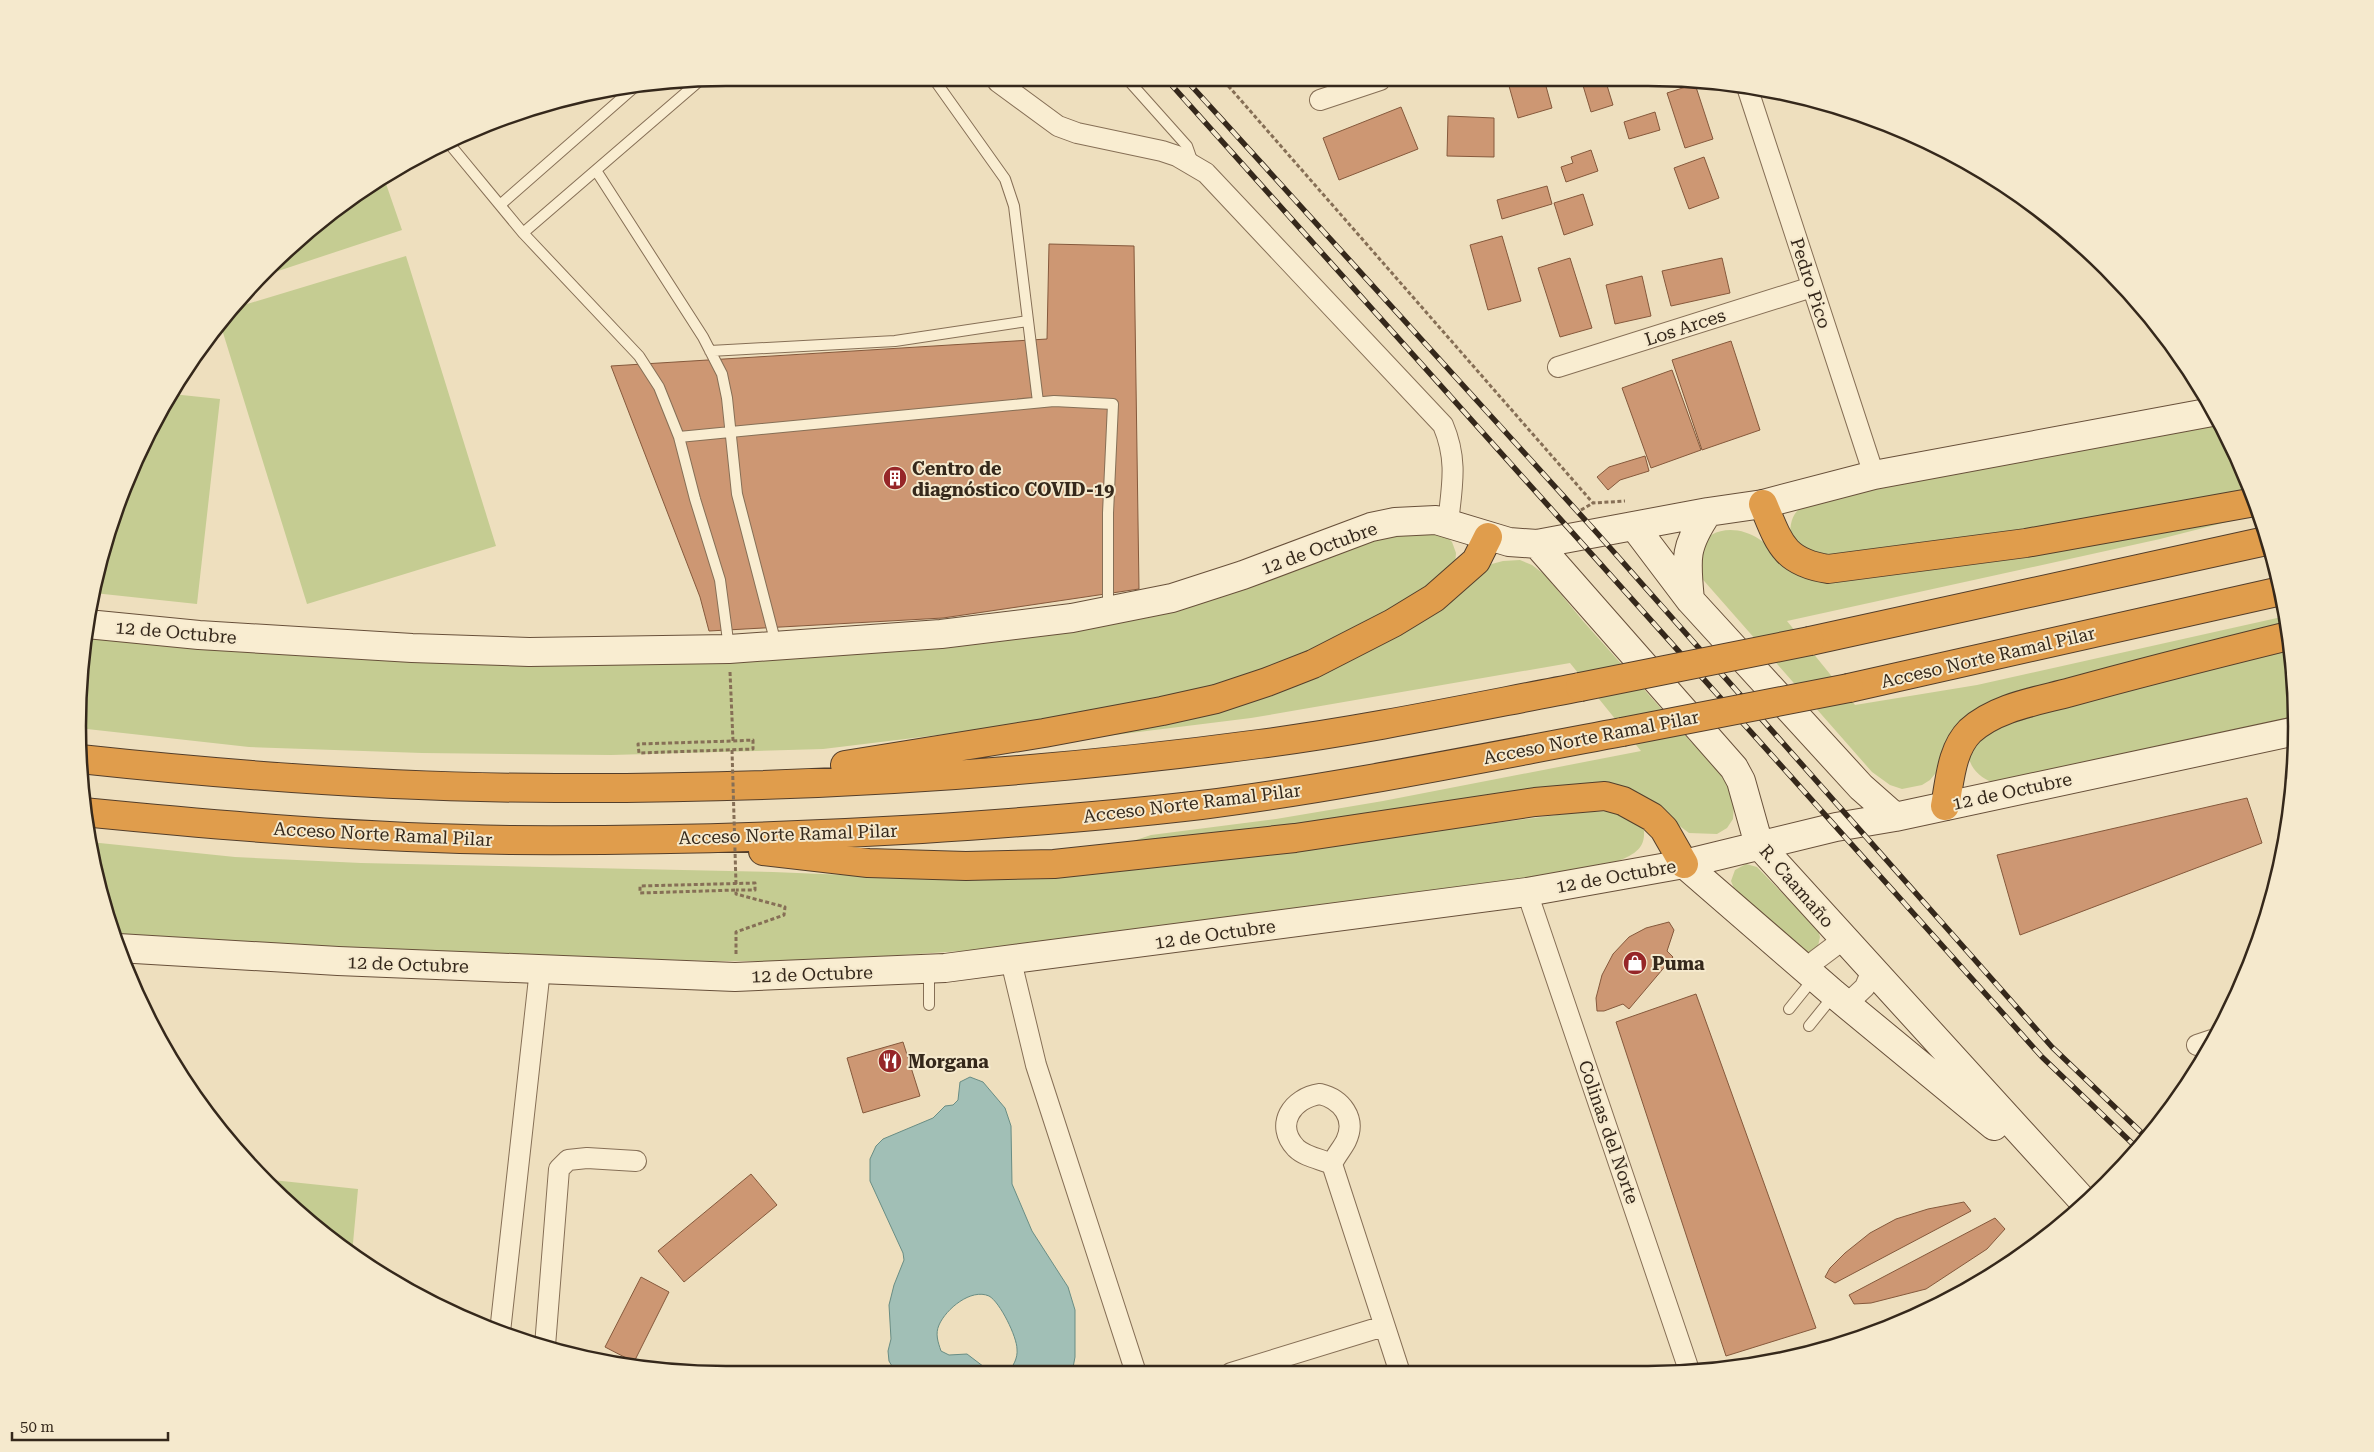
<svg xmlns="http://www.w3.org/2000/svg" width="2374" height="1452" font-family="'Roboto Serif',serif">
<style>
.green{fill:#c5cc92}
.water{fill:#a1bfb6;stroke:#698d84}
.building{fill:#cd9773;stroke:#85593c}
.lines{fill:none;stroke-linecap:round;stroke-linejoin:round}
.lane-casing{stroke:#866f56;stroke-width:12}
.street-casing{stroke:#866f56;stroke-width:22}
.secondary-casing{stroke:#68503a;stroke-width:30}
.highway-casing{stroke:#533e2b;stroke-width:30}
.path{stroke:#866f56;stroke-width:3;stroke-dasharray:4 2.5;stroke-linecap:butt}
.lane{stroke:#f9edd1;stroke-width:10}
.street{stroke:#f9edd1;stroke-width:20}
.secondary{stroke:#f9edd1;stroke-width:28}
.highway{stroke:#e09d4c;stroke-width:28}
.rail-casing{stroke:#35281b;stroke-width:5.5}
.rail{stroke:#f5e9cd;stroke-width:4;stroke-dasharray:11;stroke-linecap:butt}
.highway-bridge-casing{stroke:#533e2b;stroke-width:30;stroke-linecap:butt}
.path-bridge{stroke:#866f56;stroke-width:3;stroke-dasharray:4 2.5;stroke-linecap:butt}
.highway-bridge{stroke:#e09d4c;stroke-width:28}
.labels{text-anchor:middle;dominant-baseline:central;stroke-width:4;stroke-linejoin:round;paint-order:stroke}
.street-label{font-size:18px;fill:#35281b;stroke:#f5e9cd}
.poi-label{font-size:18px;font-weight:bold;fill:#35281b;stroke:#f5e9cd;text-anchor:start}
.rim{fill:none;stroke:#35281b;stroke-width:2.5}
</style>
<rect width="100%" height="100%" fill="#eedfbe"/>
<path class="green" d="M384,178L402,230L269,274L331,211Z
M406,256L496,546L307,604L220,323L234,308Z
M172,394L220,399L197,604L94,593L112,518L145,439Z
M2217,422L2247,478L2250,489L1966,542L1815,559L1790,538C1790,522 1792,513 1805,504L1877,486Z
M2258,514L2160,539L1787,621L1855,705L1977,685L2286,616L2287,624L1991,706L1930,780L1922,785L1902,789L1890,785L1872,772L1698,574C1698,567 1697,557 1699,550C1709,525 1740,526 1759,539C1771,547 1781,558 1791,568Z
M1406,531L1444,534L1452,542L1456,553L1455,566L1443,581L1325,645L1250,676L1205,688L1127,705L1004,727L823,749L611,755L422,753L249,747L78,728L84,635L892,648Z
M1520,560L1532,565L1545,575L1583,621L1691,742L1712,762L1732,792L1734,804L1733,819L1727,828L1717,834L1689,833L1640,796L1189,839L1133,841L1151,835L1276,819L1383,801L1641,751L1570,663L1251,718L1042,744L1213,709L1488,565L1503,561Z
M2289,649L2296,717L1992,782C1979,778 1963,762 1971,746C1975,737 1990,729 1997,722Z
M1610,811L1643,824C1648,848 1635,854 1616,862L1460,891L1006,948L813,961H715L312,948L113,937L90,842L235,857L361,863L773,872L943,879L1029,878L1125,871L1573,813Z
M1746,864L1757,867L1818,930L1820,937L1818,946L1810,952L1800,951L1735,891L1731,881L1735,870Z
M263,1179L358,1189L352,1254L268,1185Z"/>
<path class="water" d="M970,1077L983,1082L1005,1108L1011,1126L1012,1184L1032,1231L1068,1287L1075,1310V1357L1072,1373H1007C1013,1367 1018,1358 1017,1349C1017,1337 1000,1302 989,1296C971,1288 946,1309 939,1325C935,1334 938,1342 941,1351L949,1355L967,1354L992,1373H896L889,1361L888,1351L891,1339L889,1305L894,1285L904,1260L903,1253L870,1181V1159L876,1146L883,1139L933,1118L945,1106L953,1105L958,1100L960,1082Z"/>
<path class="building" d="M1544,79L1552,108L1518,118L1509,86L1532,80Z
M1581,79H1605L1613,105L1591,112Z
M1695,84L1713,139L1685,148L1667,93Z
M1401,107L1418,149L1339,180L1323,138Z
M1655,112L1660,130L1629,139L1624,122Z
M1448,116L1494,118V157L1447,156Z
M1591,150L1598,171L1566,182L1561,167L1573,163L1571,157Z
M1704,157L1719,198L1689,209L1674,168Z
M1547,186L1552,204L1502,219L1497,200Z
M1583,194L1593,225L1564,235L1554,203Z
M1502,236L1521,301L1488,310L1470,245Z
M1049,244L1134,246L1139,589L943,618L709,631L700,597L611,366L1047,339Z
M1570,258L1592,328L1560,337L1538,268Z
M1722,258L1730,293L1671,306L1662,271Z
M1642,276L1651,316L1615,324L1606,285Z
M1731,341L1760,430L1702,450L1672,360Z
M1672,370L1701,450L1651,468L1622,388Z
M1645,456L1649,471L1620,480L1608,490L1597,477L1609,467Z
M2247,798L2262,843L2020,935L1997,855Z
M1669,922L1674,930L1667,951L1673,957L1629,1009L1623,1004L1604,1011H1597L1596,998L1602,975L1613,954L1629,937L1646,928Z
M1696,994L1816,1328L1726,1356L1616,1022Z
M903,1042L920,1096L863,1113L847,1058Z
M751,1174L777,1205L684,1282L658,1251Z
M1964,1202L1971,1211L1835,1283L1825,1277L1830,1268L1845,1253L1870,1233L1896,1219L1928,1209Z
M1995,1218L2005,1229L1987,1249L1926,1289L1871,1303L1854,1304L1849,1295Z
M641,1277L669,1292L634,1362L605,1347Z"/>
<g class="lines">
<g class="lane-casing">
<path id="lane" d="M1129,81L1187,146L1193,163
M936,82L1005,179L1014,206L1038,402
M447,141L523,233L639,356L659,387L679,437
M597,172L703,337L722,374L727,398L737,494L776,644
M500,205L638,84
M523,233L697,83
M710,351L895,341L1028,321
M729,648L720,580L695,499L679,437L1054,401L1113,404L1108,513V609
M929,1005V970
M1789,1009L1814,978
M1809,1026L1834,995"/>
</g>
<g class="street-casing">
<path id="street" d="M998,82L1058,126L1077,133L1162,151L1177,156L1206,173L1443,425C1458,460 1452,486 1448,523
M1748,90L1874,475
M1320,100L1380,80
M1558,367L1812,287
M1527,892L1690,1373
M1011,961L1036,1065L1136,1373
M1808,972L1816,960L1844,939
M1847,1004L1865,987L1872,970
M2197,1045L2212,1040
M1320,1094C1341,1099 1357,1118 1346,1141C1342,1149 1336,1155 1332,1164C1321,1159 1305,1157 1296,1148C1274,1125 1292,1098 1320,1094Z
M1332,1164L1400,1373
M500,1332L540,969
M545,1346L559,1169L568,1160L587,1158L636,1161
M1231,1373L1384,1326"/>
</g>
<g class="secondary-casing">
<path id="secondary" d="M1634,526L1690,600L1861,787L1895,817
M1537,544L1734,768L1741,781L1759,845L2085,1203
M1690,600C1686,559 1684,547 1708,512
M87,624L199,635L412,648L529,652L729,649L941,634L1072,618L1172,598L1243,575L1371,527L1395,522L1436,520L1509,542L1537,544L1708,512L1763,504L1874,475L2212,412
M1684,864L1834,994L1994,1126
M118,948L338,961L735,977L945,968L1527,892L1684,864L1836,827L1895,817L2296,731"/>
</g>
<g class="highway-casing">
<path id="highway" d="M1763,504C1779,542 1783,562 1828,569L2026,543L2255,502
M1810,641L2266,541
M1849,688L2281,591
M80,759C238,776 397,788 556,788C791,789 1027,775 1259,744C1367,730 1474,707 1580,687
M845,765L1044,733L1162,711L1216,699L1267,682L1313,664L1393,623L1434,598L1476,561L1488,537
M1945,806C1950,781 1951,750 1970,731C1996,707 2038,701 2071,692C2143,672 2215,654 2288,636
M83,812C225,826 367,838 510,840C647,841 785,837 922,829C1015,823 1108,816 1201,805C1342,787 1482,758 1622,732
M763,851L868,863L966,866L1054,864L1295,838L1535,802L1605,796L1623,801L1652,817L1664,829L1684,864"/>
</g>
<path class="path" d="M1224,81L1593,503L1625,501
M1581,510L1593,503
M730,672L733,741L638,744L639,753L753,749V740L733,741
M736,954V932L784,915L785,907L736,894V890L640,893V886L755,883V890H736"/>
<use href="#lane" class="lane"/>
<use href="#street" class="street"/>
<use href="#secondary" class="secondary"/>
<use href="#highway" class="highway"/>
<g class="rail-casing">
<path id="rail" d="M1168,81L2042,1057L2135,1146
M1187,81L1597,533L2052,1047L2144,1135"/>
</g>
<use href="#rail" class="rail"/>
<g class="highway-bridge-casing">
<path id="highway-bridge" d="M1580,687L1810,641
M1622,732L1849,688"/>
</g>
<path class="path-bridge" d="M732,750L736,884"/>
<use href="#highway-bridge" class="highway-bridge"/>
</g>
<defs>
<g id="building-disc" transform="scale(1.25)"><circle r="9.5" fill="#962628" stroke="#f5e9cd"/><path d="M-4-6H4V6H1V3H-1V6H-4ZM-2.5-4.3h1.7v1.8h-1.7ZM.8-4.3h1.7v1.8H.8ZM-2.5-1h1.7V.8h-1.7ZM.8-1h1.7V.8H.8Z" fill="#fff"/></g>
<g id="shop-disc" transform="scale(1.25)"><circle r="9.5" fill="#962628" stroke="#f5e9cd"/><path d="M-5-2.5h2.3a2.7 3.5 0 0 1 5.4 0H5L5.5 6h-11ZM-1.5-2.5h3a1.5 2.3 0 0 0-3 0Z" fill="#fff"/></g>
<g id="restaurant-disc" transform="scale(1.25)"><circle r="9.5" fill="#962628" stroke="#f5e9cd"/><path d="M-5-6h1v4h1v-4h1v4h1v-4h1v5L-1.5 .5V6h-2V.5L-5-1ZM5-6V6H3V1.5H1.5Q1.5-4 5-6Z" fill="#fff"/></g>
</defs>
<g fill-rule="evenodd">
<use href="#building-disc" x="895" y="478"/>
<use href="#shop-disc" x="1635" y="963"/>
<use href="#restaurant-disc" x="890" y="1061"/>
</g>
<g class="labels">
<g class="street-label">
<text transform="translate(1811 283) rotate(72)">Pedro Pico</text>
<text transform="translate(1685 327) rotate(-18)">Los Arces</text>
<text transform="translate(1319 548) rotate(-20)">12 de Octubre</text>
<text transform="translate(176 632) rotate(5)">12 de Octubre</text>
<text transform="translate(1988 657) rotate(-13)">Acceso Norte Ramal Pilar</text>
<text transform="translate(1591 737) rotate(-11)">Acceso Norte Ramal Pilar</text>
<text transform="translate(2012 791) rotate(-12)">12 de Octubre</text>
<text transform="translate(1192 803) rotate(-7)">Acceso Norte Ramal Pilar</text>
<text transform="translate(383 834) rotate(3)">Acceso Norte Ramal Pilar</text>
<text transform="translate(788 834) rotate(-2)">Acceso Norte Ramal Pilar</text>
<text transform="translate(1616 876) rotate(-10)">12 de Octubre</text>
<text transform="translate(1797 886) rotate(49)">R. Caamaño</text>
<text transform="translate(1215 934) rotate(-8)">12 de Octubre</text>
<text transform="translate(408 964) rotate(2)">12 de Octubre</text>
<text transform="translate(812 974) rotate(-2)">12 de Octubre</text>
<text transform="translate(1609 1132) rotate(71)">Colinas del Norte</text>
</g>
<g class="poi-label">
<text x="912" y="468">Centro de<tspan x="912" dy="21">diagnóstico COVID-19</tspan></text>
<text x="1652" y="963">Puma</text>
<text x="908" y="1061">Morgana</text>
</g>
</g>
<path d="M0 0H2374V1452H0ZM726 86H1648A640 640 0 0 1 2288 726V726A640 640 0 0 1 1648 1366H726A640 640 0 0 1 86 726V726A640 640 0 0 1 726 86Z" fill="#f5e9cd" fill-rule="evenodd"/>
<path class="rim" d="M726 86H1648A640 640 0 0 1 2288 726V726A640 640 0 0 1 1648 1366H726A640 640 0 0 1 86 726V726A640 640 0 0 1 726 86Z"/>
<path d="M12 1432v8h156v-8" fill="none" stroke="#35281b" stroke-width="2.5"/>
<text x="20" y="1432" font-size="15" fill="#35281b" stroke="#f5e9cd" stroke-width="4" paint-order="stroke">50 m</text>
</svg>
